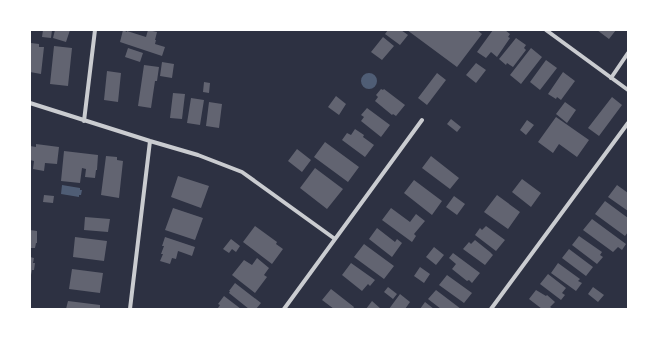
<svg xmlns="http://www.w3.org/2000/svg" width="658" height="339" font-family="Inter,sans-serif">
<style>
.water{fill:#4f5d75}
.building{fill:#626471}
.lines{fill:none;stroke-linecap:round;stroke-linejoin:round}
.minor{stroke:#caccd0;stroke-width:4}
</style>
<rect width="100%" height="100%" fill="#2d3142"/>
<path class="water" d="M361 81a8 8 0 1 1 16 0a8 8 0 1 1-16 0Z
M62,185L80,188V190H82L81,195H79V197L61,194Z"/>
<path class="building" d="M43,30H52L51,38L42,37Z
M55,30H70L66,42L53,38Z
M123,30L127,32V31L146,37L148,30L157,32L155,40H156L155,44L165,47L162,56L120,42Z
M388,30H401L408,35L400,45L385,34Z
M407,30H477L482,34L457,67Z
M493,30H505L510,34L508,37L510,38L497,57L491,52L486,58L477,52Z
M597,30H616L609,39Z
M383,37L394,46L382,60L371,52Z
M516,38L526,45L524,48L526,50L513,67L507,63L506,65L499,59Z
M31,43L39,44V47H44L41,74L30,72Z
M54,46L72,48L68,86L50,84Z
M128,48L143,53L140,62L125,57Z
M531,48L542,57L521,84L510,75Z
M546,60L557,68L540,90L530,82Z
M162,62L174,64L172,78L160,76Z
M476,63L486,70L476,83L466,75Z
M144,65L159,67L157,81H155L151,108L138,106Z
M107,71L121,73L118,102L104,100Z
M563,72L575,81L561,100L557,97L556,99L548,94Z
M437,73L446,80L427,105L418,98Z
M204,82L210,83L209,93L203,92Z
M381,89L383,90L384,89L405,105L396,116L393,114L392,115L375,101L378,97L376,95Z
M173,93L185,94L182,119L170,118Z
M336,96L346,104L339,115L328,107Z
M612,97L622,105L599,136L588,128Z
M191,98L204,100L200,125L187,123Z
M209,102L222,104L219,128L206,126Z
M565,102L576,110L567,123L556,114Z
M367,108L390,125L381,137L361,121L364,117L361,115Z
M556,117L589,140L577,157L559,144L553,153L538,142Z
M451,119L461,127L457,132L447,124Z
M527,120L534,125L526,135L520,130Z
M355,129L364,135L363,137L374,145L365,157L342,140L347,133L351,135Z
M325,142L359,167L348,182L314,157Z
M36,144L59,147L57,164L45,163L44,171L33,169L34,161L30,160V146L36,147Z
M297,149L311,160L302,172L288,161Z
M64,151L98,155L97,170H96L95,178L85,177L86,169L82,168L80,183L61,181Z
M106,156L117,157V160L123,161L119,198L101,195Z
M431,156L459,178L450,189L422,168Z
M315,168L343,189L327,209L300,188Z
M178,176L209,186L201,208L171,197Z
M522,179L541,193L531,207L512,192Z
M414,180L442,201L432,215L404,193Z
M617,185L628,193V211L608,197Z
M44,195L54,196L53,203L43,202Z
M497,195L520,212L508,229L484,212Z
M454,196L465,204L457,215L446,207Z
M605,201L628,218V232L625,236L595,214Z
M173,208L203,218L195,240L165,230Z
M391,208L410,222L416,214L425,221L414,234L416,236L412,242L382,220Z
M85,217L110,219L108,232L84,230Z
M592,219L626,244L622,250L618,247L613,252L583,230Z
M255,226L277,242L276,244L283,249L272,264L243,242Z
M486,226L505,240L496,251L475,235L480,228L482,230Z
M377,228L395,242L397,239L402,243L392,257L369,239Z
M30,230L37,231V243H36L35,248H30Z
M579,236L602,252L600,255L603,257L597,264L572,245Z
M75,237L107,241L104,261L73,257Z
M165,237L195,247L192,256L181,252L178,251L176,259L172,258L170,264L160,261L163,254H161L164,246H162Z
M231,239L240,246L236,252L232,249L229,253L223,249Z
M475,240L490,252L493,255L485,265L463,249L469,242L471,244Z
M364,244L394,266L384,279L354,257Z
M434,247L444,255L436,265L426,257Z
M569,249L593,267L586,276L562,258Z
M453,253L480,273L472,283L469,280L467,281L452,269L456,264L449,258Z
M30,257L34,258L33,263H35L34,270H32L31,275H30Z
M257,258L269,268L264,275L267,277L255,293L232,275L244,260L252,265Z
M351,263L375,280L370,286L368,284L362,291L342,275Z
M558,263L580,279L578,281L582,283L576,291L551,273Z
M420,267L430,274L424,283L414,276Z
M72,269L103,273L100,293L69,289Z
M548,274L566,288L562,293L565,295L561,300L540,284Z
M447,275L472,293L464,303L439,285Z
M235,283L261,303L256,309H249L229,293L230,291H229Z
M388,287L397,294L393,299L384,292Z
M593,287L604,295L598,302L588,294Z
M331,289L354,307L353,309H334L322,300Z
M436,290L461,309H441L428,299Z
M536,290L546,296L547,295L555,302L550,307L553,309H542L529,299Z
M400,294L410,302L405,309H389Z
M224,296L241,309H220L218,308L220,305L218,304Z
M68,301L100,305V309H66Z
M372,301L381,309H366Z
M425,302L434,309H420Z"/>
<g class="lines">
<path class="minor" d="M546,30L628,90
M611,78L628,53
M30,103L150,141L198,155L242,172L335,239
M84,121L95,30
M130,309L150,141
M284,309L422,120
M491,309L628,123"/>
</g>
<rect width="658" height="339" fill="none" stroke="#ffffff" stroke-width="62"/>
</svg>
